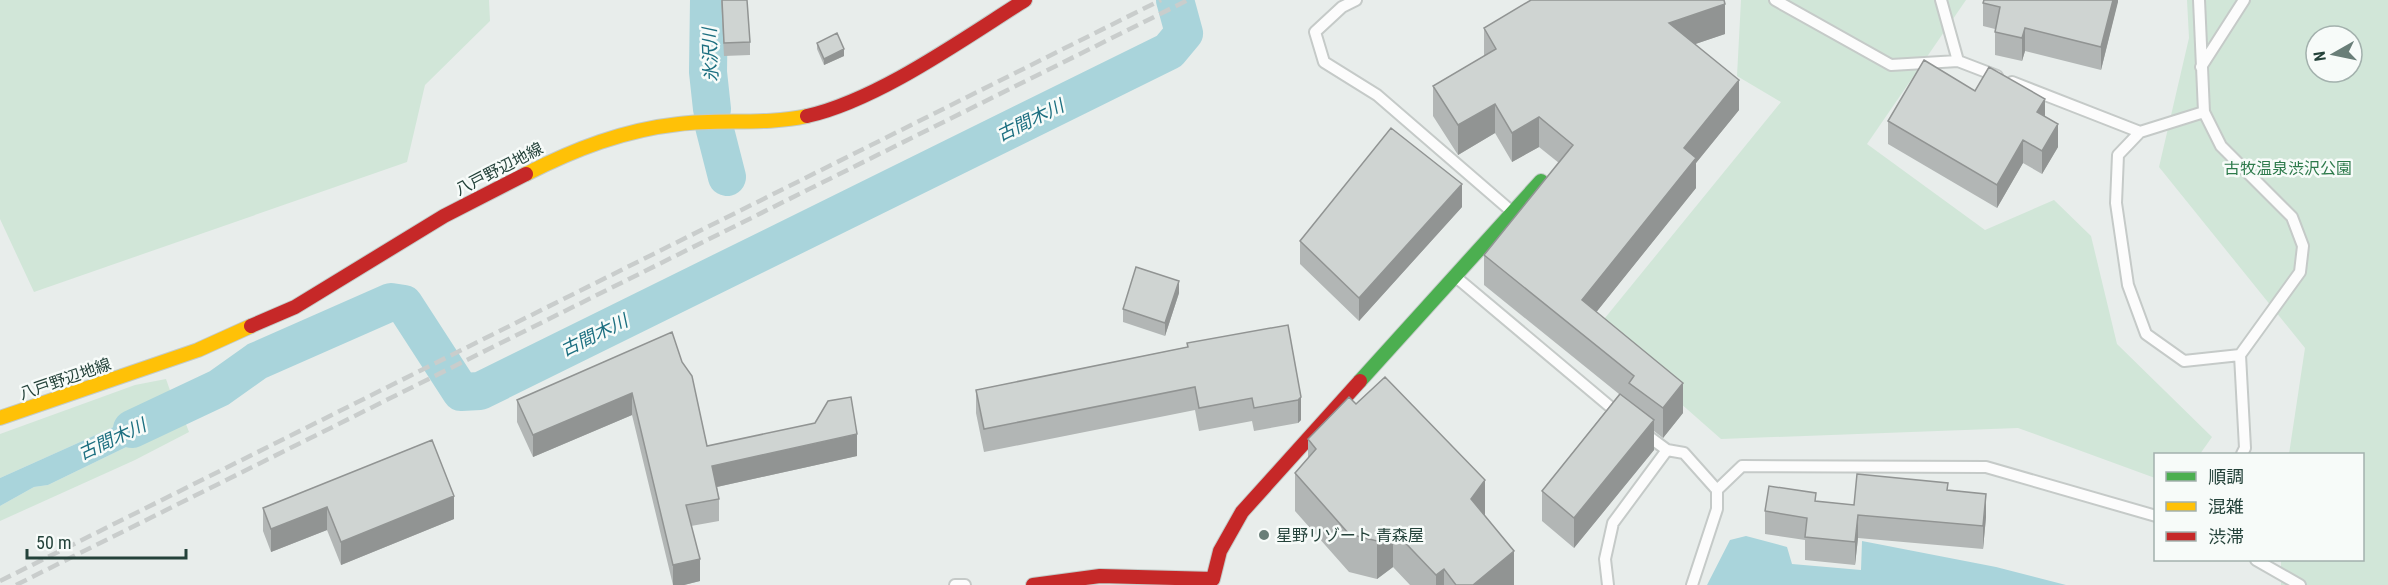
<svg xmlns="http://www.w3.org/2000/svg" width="2388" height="585" font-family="'Roboto Condensed','Noto Sans JP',sans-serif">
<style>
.green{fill:#d1e6d8;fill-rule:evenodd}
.water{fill:#a9d4db}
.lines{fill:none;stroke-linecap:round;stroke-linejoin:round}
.river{stroke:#a9d4db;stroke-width:38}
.lane-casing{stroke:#c5cac8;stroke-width:14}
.fast-casing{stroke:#c3cbc8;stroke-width:16}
.slow-casing{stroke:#c3cbc8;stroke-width:16}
.jam-casing{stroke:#c3cbc8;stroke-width:16}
.lane{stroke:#fcfcfc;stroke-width:10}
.fast{stroke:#4caf50;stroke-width:14}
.slow{stroke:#ffc107;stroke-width:14}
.jam{stroke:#c62828;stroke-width:14}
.rail{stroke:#c9cdcc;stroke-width:4.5;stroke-dasharray:12 6;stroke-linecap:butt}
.wall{fill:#b2b6b5}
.shaded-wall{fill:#919493}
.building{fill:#cfd4d2;stroke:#919493;stroke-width:1.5}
.poi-dot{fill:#697e78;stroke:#f7fbf9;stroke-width:2}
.labels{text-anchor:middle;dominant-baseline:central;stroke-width:5;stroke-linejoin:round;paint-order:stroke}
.park-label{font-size:16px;fill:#2d7a4b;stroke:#f7fbf9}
.street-label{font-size:16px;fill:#24423a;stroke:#f7fbf9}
.poi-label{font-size:16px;fill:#24423a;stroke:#f7fbf9;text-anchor:start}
.water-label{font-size:18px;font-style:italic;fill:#1c6f80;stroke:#f7fbf9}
</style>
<rect width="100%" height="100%" fill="#e8edeb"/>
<path class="green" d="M0,0H489L490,21L425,85L407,162L34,292L0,219Z
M1741,0H1966L1867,144L1985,230L2054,200L2091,236L2117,344L2212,437L2200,454H2156L2155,478L2018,428L1721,439L1596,329L1781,102L1737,76Z
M2187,0H2388V585H2281V560H2362V454H2289L2305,348L2159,167L2189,38ZM2316,36H2352V72H2316Z
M166,379L172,396L118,425L0,478V434L135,385Z
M184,419L189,432L135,460L0,521V506L34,487L48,485Z"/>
<path class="water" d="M172,396L184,419L48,485L34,487L0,506V478L118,425Z
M1746,536L1787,547L1792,564L1861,570L1862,541L1996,567L2066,585H1707L1730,540Z"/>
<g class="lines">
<path class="river" d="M709,0L708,72L712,109
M714,126L727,177
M132,429L219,388L257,361L391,302L404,304L461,392L480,391L1169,51L1184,33L1175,0"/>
<g class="lane-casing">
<path id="lane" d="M1356,0L1342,7L1315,32L1324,62L1377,95L1510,210
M1775,0L1891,65L1958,61
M1941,0L1958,61L1997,76
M2199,0L2204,112L2221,146L2292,217L2303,246L2300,272L2240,355L2245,448L2242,454
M2201,67L2244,0
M2012,82L2140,132
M2204,112L2140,132L2118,155L2116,203L2128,285L2146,334L2184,361L2240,355
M1457,278L1620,415
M1644,433L1667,450L1684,453L1717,490
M2256,560L2300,585
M955,585H965
M1608,585L1605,559L1613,523L1667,450
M1692,585L1717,509V490L1742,466L1986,467L2156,516"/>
</g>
<g class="fast-casing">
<path id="fast" d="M1360,381L1541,181"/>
</g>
<g class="slow-casing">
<path id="slow" d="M526,174C575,149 624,130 679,124C721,119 766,125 807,116
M0,418L198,350L251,326"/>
</g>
<g class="jam-casing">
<path id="jam" d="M807,116C878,100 963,39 1025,0
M251,326L295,307L444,216L526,174
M1033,585L1100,576L1213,579L1220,551L1242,512L1360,381"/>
</g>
<use href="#lane" class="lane"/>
<use href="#fast" class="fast"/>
<use href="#slow" class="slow"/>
<use href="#jam" class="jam"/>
<path class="rail" d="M0,581L1161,0
M16,585L1188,0"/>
</g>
<path class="wall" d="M721,0L750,42V55L724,56Z
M2118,0L2101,70L2025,51L2022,61L1995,55V29L1983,26V3Z
M1484,28L1725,34L1695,44L1739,110L1696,163V188L1596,312L1683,413L1663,438L1654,431V450L1574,548L1542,521V491L1619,394L1484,285V255L1559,163L1539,147L1512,162L1495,133L1458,155L1433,116V86L1484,56Z
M817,43L844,56L824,65L817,49Z
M2045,116L2058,147L2042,174L2023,163L1997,208L1888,144V121Z
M1462,207L1359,321L1300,264V241Z
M1179,293L1165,336L1123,322V309Z
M672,332L707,446L857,456L717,487L719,499V521L691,526L700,581L684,585H673L632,415L533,457L517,422V400Z
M1187,343L1301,397V420L1298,423L1254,431L1252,421L1199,431L1195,410L984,452L976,413V390L1187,347Z
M1308,439L1485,516L1514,585H1410L1393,567L1377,579L1349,572L1295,511V473L1308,458Z
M432,440L454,519L341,565L327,530L271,552L263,531V508Z
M1948,490L1986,517L1983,549L1858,538L1855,565L1805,560V540L1765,534V511L1816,501L1854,505Z"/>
<path class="shaded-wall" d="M2113,0H2118V2L2101,70V47Z
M1725,4V34L1669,53V23Z
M2025,28V51L2022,61V38Z
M844,49V56L824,65V59Z
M1739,80V110L1696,163V188L1582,330V300L1684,148Z
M2045,99V122L2037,112Z
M1495,104V133L1458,155V125Z
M1539,117V147L1512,162V133Z
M2058,124V147L2042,174V151Z
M2023,140V163L1997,208V185Z
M1462,184V207L1359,321V298Z
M1179,281V293L1165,336V323Z
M1683,383V413L1663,438V408Z
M632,393V415L533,457V435Z
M1301,397V420L1298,423V400Z
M1654,420V450L1574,548V518Z
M857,434V456L712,488V466Z
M1485,480V518L1471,499Z
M1986,494V517L1983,549V526Z
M454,496V519L341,565V542Z
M327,507V530L271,552V529Z
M1858,515V538L1855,565V542Z
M1393,530V567L1377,579V541Z
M1514,551V585H1473Z
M700,559V581L684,585H673V565Z
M1444,569V585H1436V575Z"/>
<path class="building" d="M722,0H747L750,42L724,43Z
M1531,0H1724L1725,4L1669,23L1739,80L1684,148L1696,158L1582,300L1683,383L1663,408L1629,383L1634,376L1484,255L1573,145L1539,117L1512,133L1495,104L1458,125L1433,86L1496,49L1484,28Z
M1984,0H2113L2101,47L2025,28L2022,38L1995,32L2000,7L1983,3Z
M837,33L844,49L824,59L817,43Z
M1924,60L1975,91L1989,67L2045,99L2037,112L2058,124L2042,151L2023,140L1997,185L1888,121Z
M1391,128L1462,184L1359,298L1300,241Z
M1136,267L1179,281L1165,323L1123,309Z
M1288,325L1301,397L1298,400L1254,408L1252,398L1199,408L1195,387L984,429L976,390L1188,347L1187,343Z
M672,332L682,362L692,376L707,446L815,423L828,401L851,397L857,434L712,466L719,499L686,505L700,559L673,565L632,393L533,435L517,400Z
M1385,377L1485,480L1471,499L1514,551L1473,585H1456L1444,569L1436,575L1393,530L1377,541L1349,534L1295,473L1316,449L1308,439L1349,397L1356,404Z
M1620,394L1654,420L1574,518L1542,491Z
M432,440L454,496L341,542L327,507L271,529L263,508Z
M1857,474L1948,483L1947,490L1986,494L1983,526L1858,515L1855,542L1805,537L1807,518L1765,511L1769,486L1816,493L1815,501L1854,505Z"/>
<circle class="poi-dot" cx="1264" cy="535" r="6"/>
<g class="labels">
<g class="park-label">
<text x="2288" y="168">古牧温泉渋沢公園</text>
</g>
<g class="street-label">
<text transform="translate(499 169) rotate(-27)">八戸野辺地線</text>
<text transform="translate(65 379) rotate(-19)">八戸野辺地線</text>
</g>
<g class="poi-label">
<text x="1276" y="535">星野リゾート 青森屋</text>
</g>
<g class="water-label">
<text transform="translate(710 55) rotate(-92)">氷沢川</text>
<text transform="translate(1030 120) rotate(-26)">古間木川</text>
<text transform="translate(594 335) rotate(-26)">古間木川</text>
<text transform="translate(112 439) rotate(-25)">古間木川</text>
</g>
</g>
<rect x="2154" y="453" width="210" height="108" fill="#f7fbf9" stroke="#a3b1ad" stroke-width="1.5"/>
<rect x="2166" y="472" width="30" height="9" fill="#4caf50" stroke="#a3b1ad" stroke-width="1.5"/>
<text x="2208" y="483" font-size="18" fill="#24423a">順調</text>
<rect x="2166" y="502" width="30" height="9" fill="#ffc107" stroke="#a3b1ad" stroke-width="1.5"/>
<text x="2208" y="513" font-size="18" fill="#24423a">混雑</text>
<rect x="2166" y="532" width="30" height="9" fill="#c62828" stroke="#a3b1ad" stroke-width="1.5"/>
<text x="2208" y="543" font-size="18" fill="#24423a">渋滞</text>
<g transform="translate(2334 54) rotate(261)"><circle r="28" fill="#f7fbf9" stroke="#a3b1ad" stroke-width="1.5"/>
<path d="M0-4.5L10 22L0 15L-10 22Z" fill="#697e78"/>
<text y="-9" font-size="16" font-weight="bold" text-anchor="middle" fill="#24423a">N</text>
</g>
<path d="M27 549v9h159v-9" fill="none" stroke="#24423a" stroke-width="3"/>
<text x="36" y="549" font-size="18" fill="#24423a" stroke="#f7fbf9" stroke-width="4.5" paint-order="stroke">50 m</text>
</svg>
